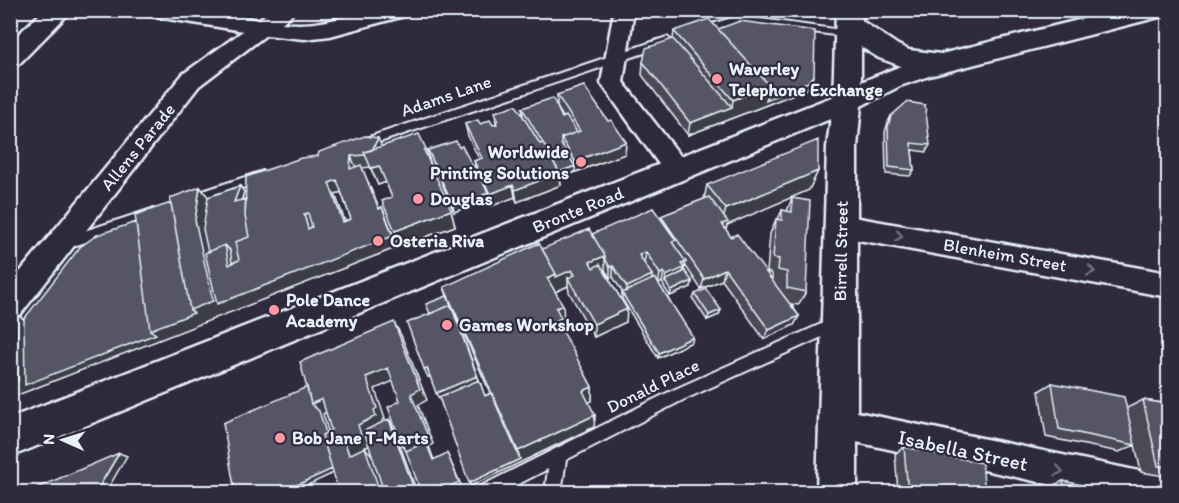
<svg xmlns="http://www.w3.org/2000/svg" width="1179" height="503" font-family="Itim,sans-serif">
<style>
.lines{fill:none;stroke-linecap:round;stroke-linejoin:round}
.service-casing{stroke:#e8f1f8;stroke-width:4}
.minor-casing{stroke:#e8f1f8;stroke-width:5}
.tertiary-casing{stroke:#e8f1f8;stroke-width:5}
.secondary-casing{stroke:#e8f1f8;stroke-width:5}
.service{fill:#2f2a3d;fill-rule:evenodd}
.minor{fill:#2f2a3d;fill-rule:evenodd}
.tertiary{fill:#2f2a3d;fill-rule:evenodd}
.secondary{fill:#2f2a3d;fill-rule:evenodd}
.wall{fill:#4b4957;stroke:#e8f1f8;stroke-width:1.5;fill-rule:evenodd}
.shaded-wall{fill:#3d3c47;stroke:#e8f1f8;stroke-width:1.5}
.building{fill:#575565;stroke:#e8f1f8;stroke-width:1.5;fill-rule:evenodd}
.oneway{stroke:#70707e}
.poi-dot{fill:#ff9aa2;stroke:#2f2a3d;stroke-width:2}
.labels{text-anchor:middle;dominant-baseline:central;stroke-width:4.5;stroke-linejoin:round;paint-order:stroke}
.poi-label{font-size:18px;font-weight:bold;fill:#e8f1f8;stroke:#2f2a3d;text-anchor:start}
.street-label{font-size:18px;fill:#e8f1f8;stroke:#2f2a3d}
.near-street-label{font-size:21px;fill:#e8f1f8;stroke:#2f2a3d}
</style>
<rect width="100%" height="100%" fill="#2f2a3d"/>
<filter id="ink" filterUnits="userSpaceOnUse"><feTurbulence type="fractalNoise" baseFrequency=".0167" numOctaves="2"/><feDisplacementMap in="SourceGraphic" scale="12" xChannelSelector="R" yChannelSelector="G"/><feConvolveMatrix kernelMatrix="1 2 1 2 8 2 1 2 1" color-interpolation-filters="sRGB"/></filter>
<g filter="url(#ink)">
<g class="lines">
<g class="service-casing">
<path id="service" d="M738,16L849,31L854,34L849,37L738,22L700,34L695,31L696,29Z
M667,37L672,41L671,44L365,147L361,149L355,144L357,141Z
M263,171L269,176L267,179L190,206L184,201L185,197Z
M152,209L157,210L159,214L157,218L65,249L60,247L58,243L60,239Z
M839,316L844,317L846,322L844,327L683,400L566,460L561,492H545L548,469L503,492H479L481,486L673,390Z"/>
</g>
<g class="minor-casing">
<path id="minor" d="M146,10H200L258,20L272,10H296L282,23C321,27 337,17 372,11C385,9 399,10 411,10L408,15L330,36L304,39L266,35L199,86L20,315L10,318V284L183,74L243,31L156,17L149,15Z
M614,10H634L623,82L686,163L689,170L686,177L677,180L668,177L601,83Z
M842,215L1168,273V297L842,237L833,234L829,226L833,218Z
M838,408L1158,475L1168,480V492H1084L838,438L827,434L822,423L827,412Z"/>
</g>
<g class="tertiary-casing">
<path id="tertiary" d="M44,10H72L19,64L10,67V42Z
M847,91L857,94L861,101L857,108L10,457V418Z"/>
</g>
<g class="secondary-casing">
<path id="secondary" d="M836,10H862V21L898,45L909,50L941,54L1119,10H1166L1163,16L929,76L900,86L861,106L857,147V492H817L827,147L833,101ZM861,47L879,58L901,66L861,82Z"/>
</g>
<use href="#service" class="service"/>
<use href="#minor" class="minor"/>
<use href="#tertiary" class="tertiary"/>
<use href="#secondary" class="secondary"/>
</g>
<path class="wall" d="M718,29L812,83L806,89L764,106L688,135L642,75L643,62L673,39L674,31Z
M557,95L608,121L626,142L625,154L560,178L561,185L517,202L515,197L492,206L489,199L454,212L428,150L459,147L473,167L475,166L474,161L479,159L468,136L465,124H480L493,125L496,124L495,112L523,115L522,108L562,118L563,117L557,107Z
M891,116L930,145L926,152L912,150L914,170L910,176L886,174L885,132L888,122Z
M381,147L426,149L431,165L455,226L401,246L392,197L386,182L378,185L370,167L362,168L379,208L382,207L398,247L10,398V322L24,319L136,222L200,187L208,197L240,186L244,192L242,200L246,199V177ZM341,192L351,219L345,221L335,194Z
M818,171L809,190L727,225L726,230L731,237L772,280V274L767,272L770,234L776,219H778L782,210L787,211L792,198L806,292L798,305L791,304L799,316L794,325L764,339L722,280L701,289L685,265L684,272L692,281L691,287L670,296L664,287L662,282L659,284L692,342L658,358L622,299V293H623L613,277L610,278L605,270L604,271L627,309L626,322L594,337L569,292L568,286L555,292L564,321L561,322L562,331L592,387V401L588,402L595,415L594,427L471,486L439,397L430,377H428L430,314L447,296L444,287L542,249L592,234L661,219V216L704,199L707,185ZM453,309L490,393L485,396Z
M695,294L719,315L707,320L693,299Z
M1052,383L1127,408L1143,400L1168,404V474L1164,476L1141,472L1135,445L1119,452L1046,437L1039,391Z
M904,447L985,492H898L895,454Z
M1063,481L1110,492H1050L1049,487Z"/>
<path class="shaded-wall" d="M814,76L812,83L806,89L764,106L688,135L690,123L732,107L733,100L770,86Z
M378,138L383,150L370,154Z
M626,142L625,154L575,172V161Z
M426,149L431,165L429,166L424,150Z
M351,156L356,168L350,169Z
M379,166L386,182L378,185L371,168Z
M575,166V172L560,178L561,185L517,202L515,190Z
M818,171L809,190L727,225L725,233L718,236L726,209Z
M337,180L342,192L335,194L349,233L343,222L329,183Z
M513,185L515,197L492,206L490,194Z
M240,186L244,192L239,208L234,202Z
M200,187L213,203L225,245L234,256L224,302L382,207L398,247L10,398V383L17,315L32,324L150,330L190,310L195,220Z
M488,193L489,199L454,212L453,206Z
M451,210L455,226L401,246L395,231Z
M308,213L314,224L311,226L315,240L308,229L304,214Z
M646,252L644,263L639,255Z
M605,256V270L590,277V262Z
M686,262L683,272L665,282L666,276L681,264Z
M613,266V277L610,278V267Z
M725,269L722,280L701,289L704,279Z
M572,270L573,284L568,278V286L548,295L547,278L556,274Z
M664,272L662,282L658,284L660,274Z
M652,275L651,286L626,297L627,287Z
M692,281L691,287L670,296L671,291Z
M563,305L564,321L561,322L562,334L558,336L556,308Z
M627,309L626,322L594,337V324Z
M721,310L719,315L707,320L709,315Z
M799,316L794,325L764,339L769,330Z
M394,322L401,335L427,400L418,405L433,444L429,446L435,463L409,455L402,445L411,394Z
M693,337L692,342L658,358L659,353Z
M388,368L396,380L375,389L385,419L382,420L384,427L370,445L365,448L374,457L386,492H380L349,455L345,443L358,425L366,377Z
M427,368L431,376L428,377L424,369Z
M477,376L481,384L441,402L436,393Z
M592,387V401L583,404V391Z
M322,399L332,410L323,414L340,470L293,492H282L311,404Z
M595,415L594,427L471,486L469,483L520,459L518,451Z
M389,419L392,423L417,492H415Z
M119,453L127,456L106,492H96Z
M447,453L461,485L447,492H438Z"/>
<path class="building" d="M709,19L770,86L733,100L674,31Z
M740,21L815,31L814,76L808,82L766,100L770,86L718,29Z
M673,39L732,107L690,123L643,62L646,48Z
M584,86L608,121L611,120L626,142L575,161L561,138L580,131L557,95Z
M553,98L562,118L566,116L577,132L561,138V144L575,166L559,172L543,143L522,108Z
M907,102L925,105L930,145L911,143L914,170L889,167L888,126L891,116Z
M516,105L540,144L543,143L560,173L515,190L513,185L490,194L474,161L482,158L465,124L478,120L480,124L490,120L493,125L497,124L496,121L498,120L495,112Z
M419,134L426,149L424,150L451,210L395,231L382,201L392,197L379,166L371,168L364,152Z
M365,136L378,138L372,150L364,152L365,155L351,156L350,169L361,165L379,209L382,207L393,236L217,304L205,253L225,245L229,265L239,260L235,242L249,237L245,216L246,177L301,158L318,156L319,152ZM337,180L351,219L343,222L329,183ZM308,213L312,227L308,229L304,214Z
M818,140V171L726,209L707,185Z
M456,141L459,147L462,146L473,167L475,166L488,193L453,206L428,150Z
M240,186L234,202L246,199L245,216L249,237L235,242L239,260L232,263L230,250L225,245L208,252L203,229L208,197Z
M200,187L195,220L213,301L190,310L170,198Z
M709,197L728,222L722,224L731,237L737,234L799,316L769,330L725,269L704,279L661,216Z
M792,198L810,201L806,292L787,288V272L778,270L779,259L773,258L776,219L782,220V210L792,212Z
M171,203L190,310L194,313L150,330L135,215Z
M653,208L676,240L672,242L686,262L681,264L684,268L666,276L664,272L660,274L646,252L639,255L652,275L627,287L613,266L610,267L605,259V256L592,234Z
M136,222L150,330L156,334L25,385L24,319L80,247L97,235Z
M589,229L605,256L590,262L593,268L600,264L627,309L594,324L568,278L575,275L572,270L556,277V274L542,249Z
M539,243L556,274L547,278L563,305L556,308L561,318L557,320L592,387L583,391L595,415L518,451L444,287Z
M685,271L692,281L671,291L665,281Z
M655,278L693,337L659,353L622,293Z
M706,289L721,310L709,315L695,294Z
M447,296L451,305L430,314L426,304Z
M451,305L477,376L436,393L427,368L424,369L407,323Z
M17,315L18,381L10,383V322Z
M394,322L420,389L411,394L427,434L402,445L388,407L400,401L388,368L366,377L377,408L374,410L376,416L358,425L361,435L345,443L349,455L365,447L380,492H339L322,435L331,430L322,399L311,404L300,362Z
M479,380L485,396L491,393L520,459L469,483L439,397Z
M1052,383L1124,397L1135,445L1059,429Z
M307,387L311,404L319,411L326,433L322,435L332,469L282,492H235L223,423Z
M1143,400L1168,404V467L1158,466Z
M389,419L415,492H384L364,431Z
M426,442L433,460L447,453L459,482L438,492H421L406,451Z
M904,447L982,463L985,492H908Z
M119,453L96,492H27Z
M1063,481L1110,491V492H1065Z"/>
<defs><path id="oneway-chevron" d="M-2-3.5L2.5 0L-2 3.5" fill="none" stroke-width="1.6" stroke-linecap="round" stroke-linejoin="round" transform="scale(1.5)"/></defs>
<g class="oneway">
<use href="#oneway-chevron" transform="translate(899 236) rotate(11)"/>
<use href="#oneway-chevron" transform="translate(1091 271) rotate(10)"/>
<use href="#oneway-chevron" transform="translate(1059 471) rotate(12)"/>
</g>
</g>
<g class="poi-dot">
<circle cx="717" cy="79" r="6"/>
<circle cx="581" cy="162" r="6"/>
<circle cx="418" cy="199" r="6"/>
<circle cx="378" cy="241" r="6"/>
<circle cx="274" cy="310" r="6"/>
<circle cx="447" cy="325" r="6"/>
<circle cx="280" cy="438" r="6"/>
</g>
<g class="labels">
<g class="poi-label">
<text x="729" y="69">Waverley<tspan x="729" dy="21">Telephone Exchange</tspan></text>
<text x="569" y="152" text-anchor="end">Worldwide<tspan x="569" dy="21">Printing Solutions</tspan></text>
<text x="430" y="199">Douglas</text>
<text x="390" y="241">Osteria Riva</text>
<text x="286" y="300">Pole Dance<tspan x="286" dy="21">Academy</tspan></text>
<text x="459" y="325">Games Workshop</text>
<text x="292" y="438">Bob Jane T-Marts</text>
</g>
<g class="street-label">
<text transform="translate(446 96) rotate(-19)">Adams Lane</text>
<text transform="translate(138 147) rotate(-51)">Allens Parade</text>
<text transform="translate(578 210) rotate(-22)">Bronte Road</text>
<text transform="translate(841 251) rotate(-89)">Birrell Street</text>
<text transform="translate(1005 255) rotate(10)">Blenheim Street</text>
<text transform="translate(653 386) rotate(-26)">Donald Place</text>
</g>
<g class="near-street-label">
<text transform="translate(963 450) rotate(12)">Isabella Street</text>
</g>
</g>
<rect width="1179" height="503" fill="none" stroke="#2f2a3d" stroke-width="36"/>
<rect x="18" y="18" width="1143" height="467" fill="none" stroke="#e8f1f8" stroke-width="2" filter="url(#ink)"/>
<g transform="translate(63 440) rotate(273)" stroke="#2f2a3d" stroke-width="4.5" paint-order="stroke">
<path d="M0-4.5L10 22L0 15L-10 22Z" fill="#e8f1f8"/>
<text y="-9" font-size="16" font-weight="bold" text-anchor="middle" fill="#e8f1f8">N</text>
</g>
</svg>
